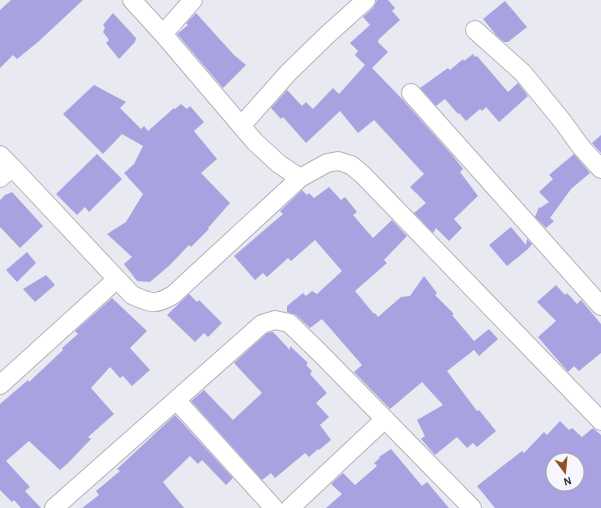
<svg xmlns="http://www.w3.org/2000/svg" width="601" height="508" font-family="'Alegreya Sans',sans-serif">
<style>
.building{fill:#a9a2e0;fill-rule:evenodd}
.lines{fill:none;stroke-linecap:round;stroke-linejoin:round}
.street-casing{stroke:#b3b2ba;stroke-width:20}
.street{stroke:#fff;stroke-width:18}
</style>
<rect width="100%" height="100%" fill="#e9e9f1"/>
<path class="building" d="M11,0H83L38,42L17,59L13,55L0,68V10Z
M377,0H388L395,8L392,11L400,20L379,39L378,42L388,52L372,68L403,100L453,156L463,169L460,172L478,196L454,219L462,228L449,241L436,228L433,233L414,213L426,203L410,187L424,174L374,120L358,133L340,111L306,143L283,117L281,119L271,108L287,90L302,106L306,102L313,109L333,88L339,94L365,65L355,55L358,51L350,43L370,25L363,17L373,8Z
M505,1L527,27L508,42H504L497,36L483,19Z
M113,13L136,38L135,42L119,59L106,43L109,40L103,32L105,28L103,25Z
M196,13L234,55L246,65L223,88L177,34L188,25L186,23Z
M473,54L475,57L477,56L508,92L518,83L528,96L499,122L486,107L482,111L480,109L466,121L459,113L458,114L445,99L436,106L420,88L448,68L450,70L463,59L464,61Z
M94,85L126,102L120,108L141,129L144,126L148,131L174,108L175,109L181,104L187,109L190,106L204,122L194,131L217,159L201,173L230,203L208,228L209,229L191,247L189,245L170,265L150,282L137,281L124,264L132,257L107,234L126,222L143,194L124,173L134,164L143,146L122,134L103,154L63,114Z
M601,135V153L592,143Z
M97,154L122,179L89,212L85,207L77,215L56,194Z
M574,154L590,173L571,189L550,218L554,221L546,228L535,217L539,207L540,208L549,202L539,192L553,179L549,175Z
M329,187L341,200L345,197L357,212L353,215L373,238L392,220L407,236L384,260L387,263L355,291L374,314L375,313L378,317L401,297L410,296L424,276L437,293L435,295L454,314L452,315L474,341L489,329L498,339L479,356L474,350L447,371L477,411L479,410L496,431L477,447L473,443L467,448L457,437L435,455L421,439L425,436L417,420L443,405L422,382L390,409L354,372L362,365L322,319L310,328L296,315L287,312V306L303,293L306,296L312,291L317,294L342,271L315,240L291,261L288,258L267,277L263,273L255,280L234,256L283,214L280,211L302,190L307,195L309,193L314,198Z
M12,192L43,226L20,248L0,227V200L5,195Z
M511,227L526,245L527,239L532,244L528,249L507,266L489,245Z
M27,252L36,263L17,282L6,270Z
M46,275L55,285L35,302L23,289Z
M556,285L565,295L567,293L577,304L581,300L601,324V353L579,371L574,366L568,372L538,337L556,321L537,302Z
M189,294L197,302L199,300L222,323L208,337L204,333L195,342L167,315Z
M112,298L147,331L130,348L150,370L132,386L123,376L120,378L110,367L91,388L114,414L88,437L91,439L68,463L60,470L29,441L6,461L30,487L25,491L41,508H21L14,500L12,502L0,490V404L28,380L29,382L63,350L62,348L78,334L75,331Z
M273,332L290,350V346L308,363L306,365L312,371L310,374L327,393L316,403L329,417L320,425L331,440L319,450L318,449L309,457L305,453L275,478L271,473L262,480L191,401L204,390L233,420L262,393L234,363L267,333Z
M175,415L233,478L226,485L202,460L198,464L190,456L163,482L184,508H82L99,495L96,491L120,471L117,469Z
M560,421L569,430L572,428L582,437L593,428L601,435V508H495L477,486L522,451L524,453L544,432L547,435ZM553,460H577V484H553Z
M391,449L422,486L427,482L449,508H326L342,494L331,484L343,473L355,485L377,466L374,463L380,458L379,457Z"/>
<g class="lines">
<g class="street-casing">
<path id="street" d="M132,0L163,34L255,142L279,164L300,178
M475,30L523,73L563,122L581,147L601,169
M163,34L193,0
M411,93L601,306
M241,126L288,73L327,35L366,0
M0,155L12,167
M0,178L12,167L132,295C151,303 154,306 173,295L300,178L327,163L338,161L351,165L363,175L601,421
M0,385L117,279
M177,401L274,508
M54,508L262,324L275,320L289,323L319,352L472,508
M290,508L385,419"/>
</g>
<use href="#street" class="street"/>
</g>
<g transform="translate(565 472) rotate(164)"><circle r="19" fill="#f7f6fe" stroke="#a6a6ac"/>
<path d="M0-3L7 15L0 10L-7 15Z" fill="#945022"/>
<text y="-6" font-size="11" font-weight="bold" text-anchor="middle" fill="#2d2d30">N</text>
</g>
</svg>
